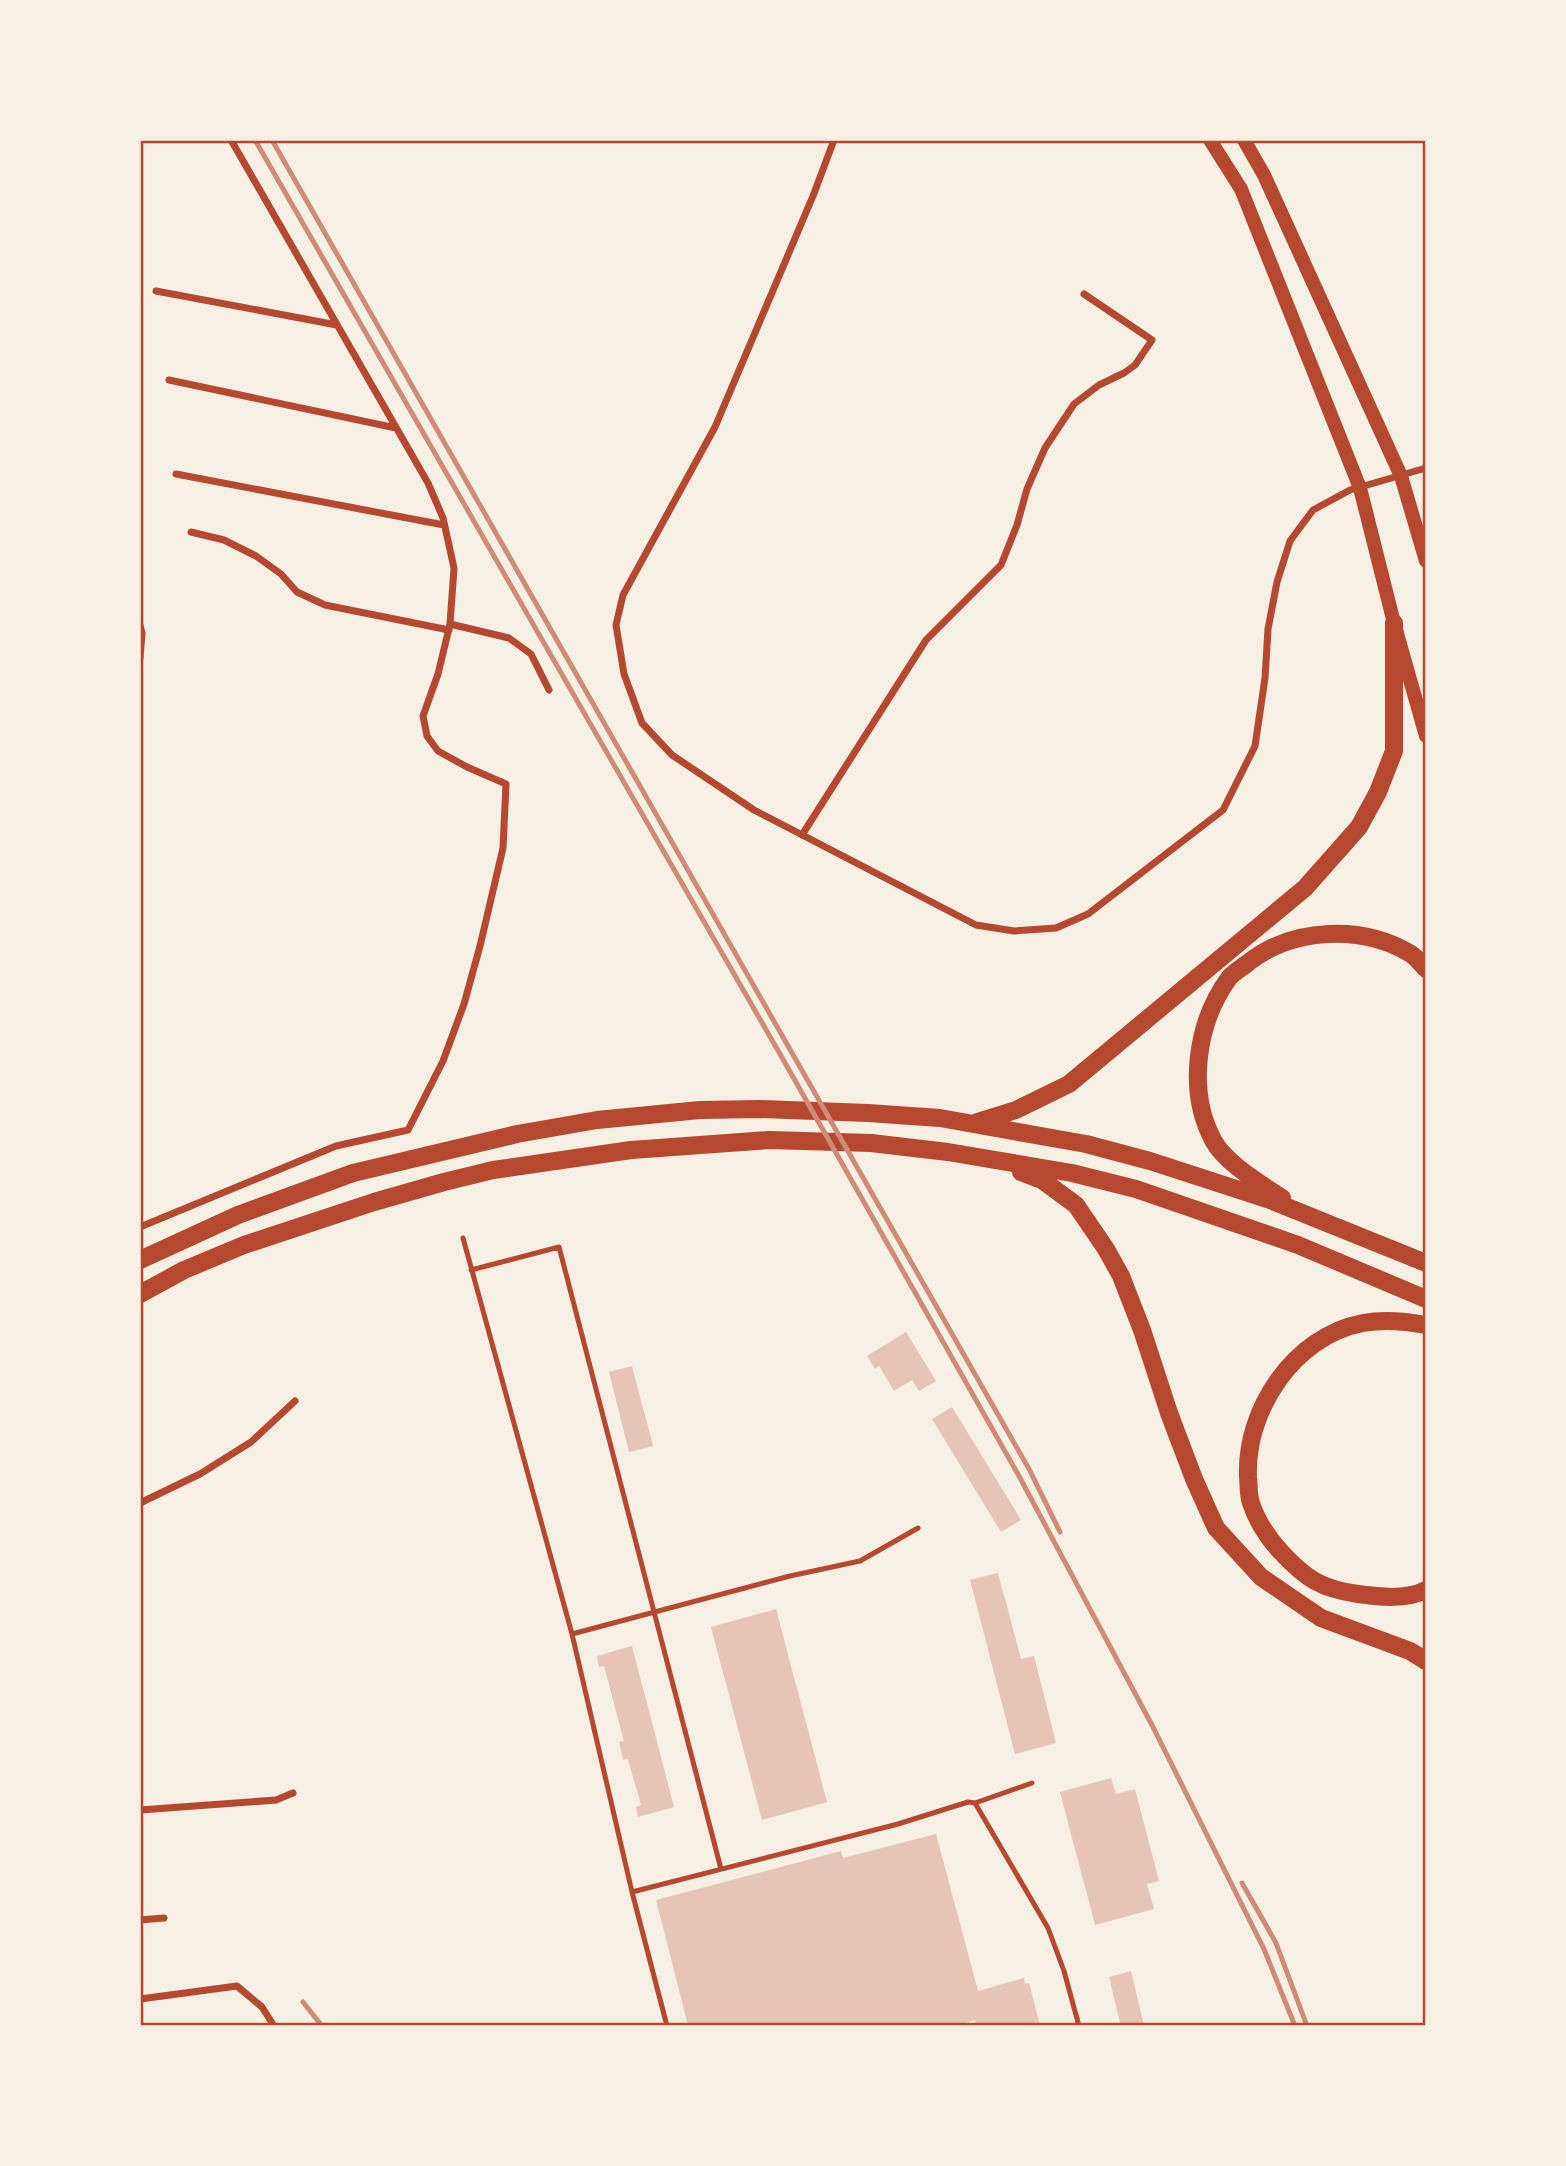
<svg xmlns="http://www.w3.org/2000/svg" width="1566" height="2166" font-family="Quicksand,sans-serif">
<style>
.building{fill:#e6c5b7}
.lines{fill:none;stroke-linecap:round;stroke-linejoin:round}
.service{stroke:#b5482f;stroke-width:5}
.minor{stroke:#b5482f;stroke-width:7}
.secondary{stroke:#b5482f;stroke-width:14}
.primary{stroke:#b5482f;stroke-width:18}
.rail{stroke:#cf8b77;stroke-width:5}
.neatline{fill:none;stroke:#b5482f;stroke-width:2.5}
</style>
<rect width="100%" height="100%" fill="#f6efe4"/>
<path class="building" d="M906,1332L936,1381L919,1391L912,1380L894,1391L879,1366L875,1369L867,1356Z
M632,1366L653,1446L629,1452L609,1372Z
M952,1407L1021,1520L1001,1532L932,1419Z
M998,1573L1021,1659L1034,1656L1056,1743L1015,1754L970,1580Z
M776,1609L827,1802L762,1820L711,1627Z
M632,1646L674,1807L638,1817L636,1807L641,1805L628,1759L623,1760L619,1742L624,1741L604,1666L599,1667L597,1656Z
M1111,1778L1116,1794L1135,1789L1159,1881L1147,1884L1154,1909L1095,1925L1060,1792Z
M936,1834L978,1991L1024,1978L1025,1984L1029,1983L1040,2026H976L975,2020L951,2026H688L656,1900L841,1851L843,1858Z
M1131,1971L1144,2026H1121L1109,1977Z"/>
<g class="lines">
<path class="service" d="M463,1238L572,1634L632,1892L667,2026
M471,1270L559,1247L721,1869
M572,1634L790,1576L860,1561L918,1528
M975,1803L1048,1928L1064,1971L1079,2026
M632,1892L898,1824L968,1802L975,1803L1032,1783"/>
<path class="minor" d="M834,140L813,196L715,427L623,595L616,625L624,674L642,723L672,755L754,810L976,925L1014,931L1056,928L1088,914L1223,810L1255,746L1265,678L1268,629L1277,582L1290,541L1313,510L1350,490L1426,468
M156,291L337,325
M169,380L396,428
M176,474L444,525
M191,532L224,540L256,556L281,574L297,592L325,605L449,630
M450,624L509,638L531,654L549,690
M140,625L142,633L140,658
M802,835L926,640L1001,565L1017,525L1027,489L1045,448L1074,404L1099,385L1124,373L1135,365L1152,340L1084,294
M140,1227L336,1146L408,1130L443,1061L464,1004L480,946L503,848L506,784L467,767L438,751L427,736L423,716L438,674L450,624L454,568L443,518L428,483L231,140
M140,1503L200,1474L251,1442L295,1401
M140,1810L276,1800L293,1793
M140,1920L164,1918
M140,1999L237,1986L262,2007L274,2026"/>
<path class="secondary" d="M1210,140L1241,189L1360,488L1394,623L1426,736
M1244,140L1264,175L1401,476L1426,561"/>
<path class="primary" d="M977,1122L1016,1110L1069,1084L1305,888L1359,827L1378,792L1394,751V623
M1021,1172L1042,1180L1076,1205L1106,1249L1121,1276L1142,1330L1169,1413L1194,1479L1216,1528L1261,1577L1321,1618L1410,1651L1426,1661
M1282,1198C1261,1184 1225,1163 1213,1140C1187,1091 1196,1023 1229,978C1234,972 1243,967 1249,962C1294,927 1363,925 1411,954C1417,958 1421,964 1426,969
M140,1260L238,1215L353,1173L517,1134L597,1120L700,1110L760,1109L868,1113L940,1118L1086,1144L1150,1161L1270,1200L1426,1263
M140,1294L184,1270L244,1245L374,1202L444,1182L493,1170L631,1150L769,1140L871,1143L948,1152L1072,1173L1136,1189L1298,1245L1426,1299
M1426,1325C1405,1321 1384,1319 1363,1323C1294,1336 1245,1410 1248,1477C1249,1485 1248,1495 1251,1503C1257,1521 1268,1538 1281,1552C1306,1579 1322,1589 1358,1594C1380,1597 1406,1600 1426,1590"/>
<path class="rail" d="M255,140L780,1054L1019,1476L1153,1727L1264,1949L1295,2026
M272,140L1029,1469L1060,1532
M1242,1883L1276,1943L1307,2026
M303,2002L322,2026"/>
</g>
<rect width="1566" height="2166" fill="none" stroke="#f6efe4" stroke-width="284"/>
<rect x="142" y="142" width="1282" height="1882" class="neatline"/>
</svg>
